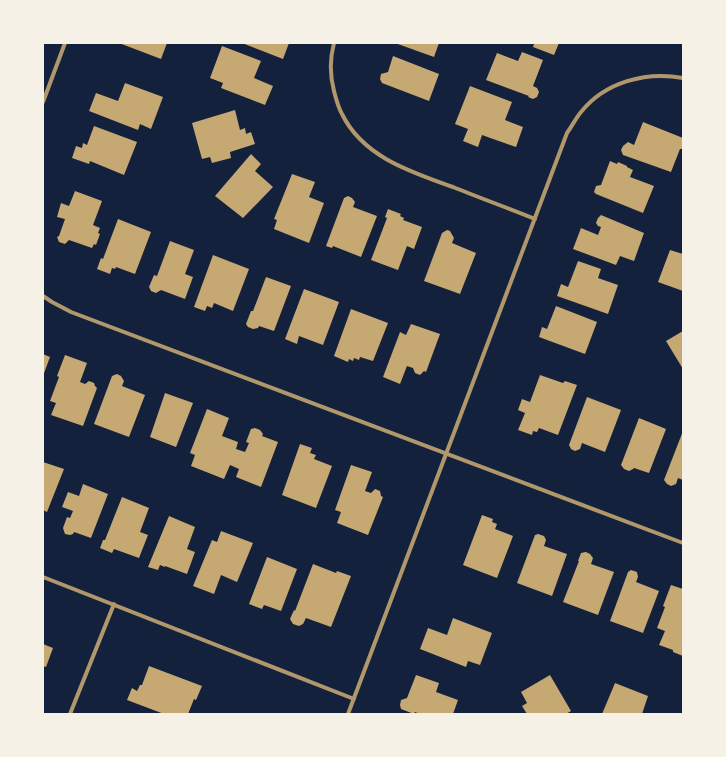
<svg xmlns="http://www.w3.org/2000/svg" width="726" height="757" font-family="Roboto,sans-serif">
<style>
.building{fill:#c6a872}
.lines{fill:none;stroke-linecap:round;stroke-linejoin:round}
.minor{stroke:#b1986c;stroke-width:4}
</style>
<rect width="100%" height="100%" fill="#14213d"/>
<path class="building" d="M119,43H167L161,59Z
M242,43H289L283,59Z
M395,43H439L434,57Z
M530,43H559L554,55L533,47L534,44Z
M222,46L261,61L254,78L273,86L265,105L221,88L223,83L210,78Z
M522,52L543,60L533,86L537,88L539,92L537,97L533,99L528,97L529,96L486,80L497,53L518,61Z
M393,56L439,74L429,101L382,83L380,79L381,74L388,72Z
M125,83L163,97L151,129L140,124L138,130L89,111L96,93L118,101Z
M470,86L512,102L505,120L523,127L516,147L482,135L478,147L463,141L468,129L455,124Z
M235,110L240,130L245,128L246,134L251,132L255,144L230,152L231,158L212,163L210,157L202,159L192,123Z
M643,122L683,138V149H680L671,172L623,155L621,150L623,146L628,142L634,145Z
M94,126L137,142L124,175L90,161L89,164L72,158L76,146L82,148L83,143L87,145Z
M251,154L261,164L255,171L273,187L243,218L215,196Z
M610,161L617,164L618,162L627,166V167L633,170L630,177L654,186L643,213L596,194L594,192L596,186L601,185Z
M292,174L315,182L309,197L324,203L309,243L274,229L277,220L274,219Z
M75,191L102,201L93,225L100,228L98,233L100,234L96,245L94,244L92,248L69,240L65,244L59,242L57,237L59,236L65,219L57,217L61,203L69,206Z
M348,196L352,198L355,202L353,207L377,216L361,257L333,246L332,248L326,246L344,198Z
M388,209L401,214L400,216L404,218L403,220L422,227L414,249L407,246L398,270L371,260L387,218L385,217Z
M601,215L644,233L634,261L620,256L616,265L573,249L581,228L598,235L601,227L598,226L596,223L598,218Z
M118,219L151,232L135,274L116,267L115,269L112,268L110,274L97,269L101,258L103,259Z
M447,230L450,231L454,238L452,243L476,253L460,294L424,281L442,233Z
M170,241L194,250L185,274L193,277L185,299L161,290L156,293L151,291L149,287L154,275L157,276Z
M670,250L683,254V291L658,282Z
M213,255L249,269L233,311L214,303L212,308L207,306L205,311L194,307Z
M578,261L601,269L598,278L618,285L608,314L557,296L561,284L568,287Z
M266,277L291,286L274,331L259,326L258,328L253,329L248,327L246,324L251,311H253Z
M304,289L339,302L323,345L299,336L297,344L285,339Z
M556,306L597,322L585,354L539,337L542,327L547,329Z
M351,309L388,323L373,361L360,357L359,360L354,358L353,361L349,359L348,362L334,356Z
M411,324L440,334L426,372L424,371L420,375L415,373L413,368L407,366L400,384L383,377L400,332L406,335Z
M683,331V369L666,341Z
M43,354L50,357L43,376Z
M65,355L87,363L80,382L85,384L89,381L94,383L95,386L97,388L83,426L51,415L56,403L50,401L59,377L57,376Z
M117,374L121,376L124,381L122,386L145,395L129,437L94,424L112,376Z
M540,375L563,383L565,381L577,385L558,435L539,428L537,432L533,431L532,435L518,430L525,413L518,410L522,399L530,402Z
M165,393L193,403L176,447L150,437Z
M587,397L621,410L605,452L582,443L580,449L575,451L571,449L569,445Z
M207,409L229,418L222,436L238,442L236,449L245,452L249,443L246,442L251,429L255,428L260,430L263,434L262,436L278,442L261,487L236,477L239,469L230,465L224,479L191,466L195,455L190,453Z
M639,418L666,429L649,473L634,468L633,469L629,471L624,469L621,465Z
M683,431V480L678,478L676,484L671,486L667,484L664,480Z
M300,444L312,448L310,453L316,455L314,459L332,466L316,508L282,495Z
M43,462L64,469L47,512L43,510Z
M351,465L372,472L365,491L371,493L375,489L380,491L381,496L383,497L368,535L337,523L341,512L335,510Z
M83,484L108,494L91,538L74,532L73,534L70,535L65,534L63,528L67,517L70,518L73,511L62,507L68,492L79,496Z
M122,497L149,508L140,532L148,535L139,558L114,549L112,553L100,548L103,540H105Z
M482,515L493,519L492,522L497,524L495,529L513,536L497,578L463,565Z
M169,516L195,527L187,549L195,552L187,574L165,566V567L160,565L158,570L148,567Z
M221,531L253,543L237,582L221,575L214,594L193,586L212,540L217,542Z
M538,534L544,536L546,540L544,546L567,554L552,596L517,583L535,535Z
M586,552L590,554L593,558L591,564L614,572L598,615L563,602L579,561H578L581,553Z
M267,557L297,569L281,611L264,605L262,609L249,604Z
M313,564L336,573L337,571L351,576L331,627L306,618L303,624L299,626L293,624L290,619L294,610L295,611Z
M631,570L637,572L638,577L636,582L659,591L643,633L610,621L628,572Z
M671,585L683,589V656L673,652V650L659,645L665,631L657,628L665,607L663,606Z
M453,618L492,633L480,665L468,661L466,667L420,649L428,628L447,635Z
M43,644L53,648L46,667L43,666Z
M149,666L202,686L196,700L194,699L188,714H164L127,700L132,688L137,691L140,685H142Z
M416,675L439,683L436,692L458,700L453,714H420L415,712L414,714L401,709L400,705L401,700L407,698Z
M550,675L571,711L566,714H527L522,706L527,703L521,692Z
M615,683L648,696L642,714H602Z"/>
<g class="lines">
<path class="minor" d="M334,43C330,58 330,76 334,91C336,99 338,107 342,114C363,157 411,172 453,187C480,198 508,208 535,219
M43,102L65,43
M43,296L52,302L71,312L683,543
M43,577L354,699
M70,714L114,604
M348,714L567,133C572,126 576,118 581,112C605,82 646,71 683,78"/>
</g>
<rect width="726" height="757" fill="none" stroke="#f6f1e7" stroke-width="88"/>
</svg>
